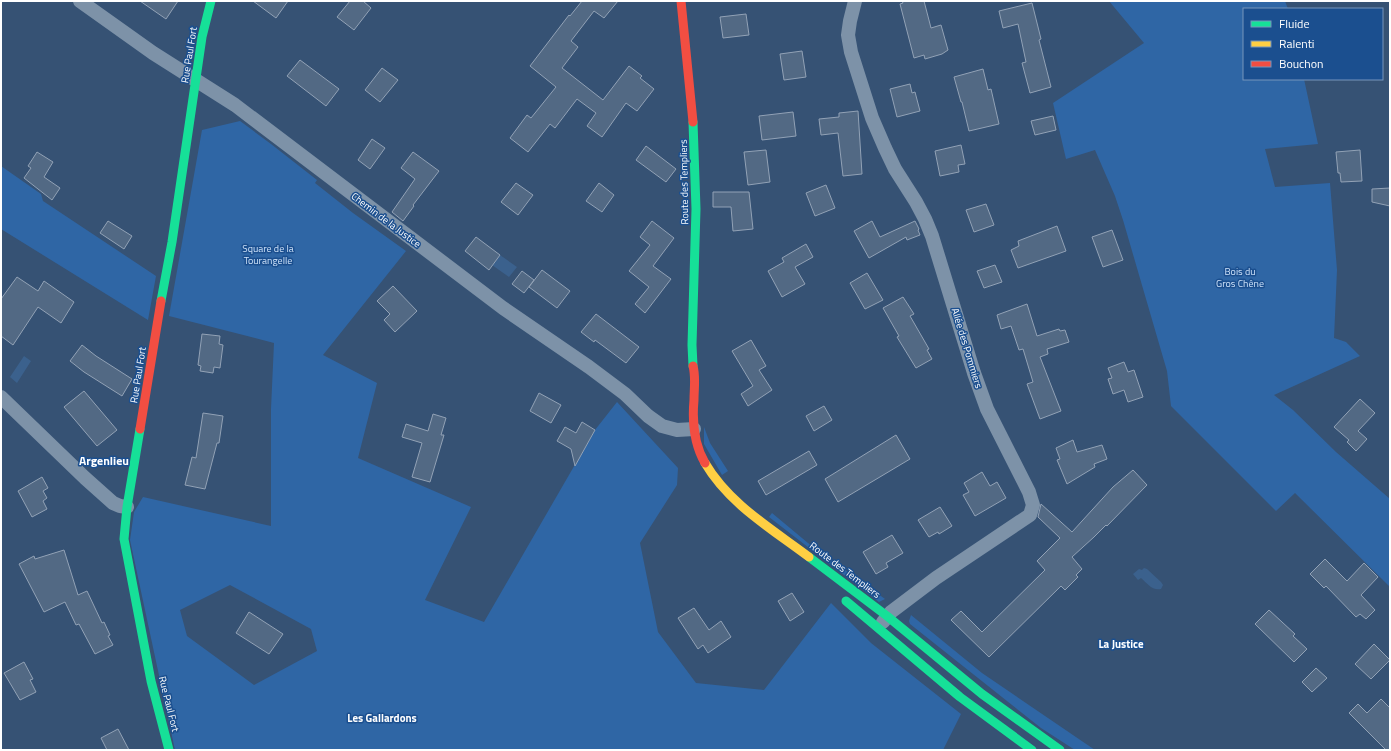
<svg xmlns="http://www.w3.org/2000/svg" width="1391" height="751" font-family="'Titillium Web',sans-serif">
<style>
.green{fill:#2f66a5;fill-rule:evenodd}
.water{fill:#3b618d}
.building{fill:#526984;stroke:#92a2b6}
.lines{fill:none;stroke-linecap:round;stroke-linejoin:round}
.street{stroke:#7d92a8;stroke-width:14}
.fast{stroke:#16e098;stroke-width:9}
.slow{stroke:#ffcf43;stroke-width:9}
.jam{stroke:#f24e42;stroke-width:9}
.labels{text-anchor:middle;dominant-baseline:central;stroke-width:3;stroke-linejoin:round;paint-order:stroke}
.street-label{font-size:10px;fill:#fff;stroke:#1b4f8f}
.park-label{font-size:10px;fill:#cfe3fa;stroke:#1b4f8f}
.neighbourhood-label{font-size:11px;font-weight:bold;fill:#fff;stroke:#1b4f8f}
.quarter-label{font-size:12px;font-weight:bold;fill:#fff;stroke:#1b4f8f}
</style>
<rect width="100%" height="100%" fill="#365274"/>
<path class="green" d="M1109,1H1285L1288,9H1244V79H1304L1318,144L1265,149L1275,187L1330,183L1337,270L1334,338L1346,342L1360,356L1274,395L1293,410L1336,452L1390,499V587L1295,493L1276,511L1171,406L1167,371L1123,220L1115,196L1095,150L1066,159L1053,103L1144,43Z
M240,121L271,144L317,180L315,183L353,213L406,251L323,355L377,383L358,458L471,507L425,600L484,622L595,430L617,402L678,468L677,485L640,543L658,632L696,683L764,690L831,603L871,643L961,714L943,750H175L130,540L134,512L143,497L271,526V409L274,343L169,316L202,130ZM230,585L311,629L317,651L254,685L187,636L180,610Z
M1,166L41,194L43,201L156,276L148,320L1,229Z
M704,427L710,443L728,471L722,475L704,444Z
M772,513L808,543L885,599L879,602L769,517Z
M911,615L982,673L1095,750H1075L1041,728L910,624L909,621Z"/>
<path class="water" d="M500,255L517,267L509,277L492,265Z
M24,356L31,361L17,383L10,377Z
M1144,568L1147,569L1161,582L1163,585L1161,589C1152,591 1147,583 1141,578L1138,580L1133,574L1139,569L1142,570Z"/>
<path class="building" d="M140,1H178L166,19Z
M253,1H288L276,18Z
M350,1H363L371,8L354,30L337,17Z
M582,1H618L604,18L594,11L571,41L578,47L562,68L603,100L629,66L642,76L640,78L654,89L637,111L626,103L602,137L587,126L596,113L577,99L555,128L550,124L528,152L510,138L527,115L531,118L556,87L530,66L569,15L570,16Z
M902,1H924L931,28L941,25L948,50L942,54L925,59L924,55L914,58L900,4L903,3Z
M1032,3L1041,39L1039,40L1051,87L1030,93L1022,63L1026,62L1018,24L1003,28L999,11Z
M746,14L749,35L723,38L720,17Z
M802,51L806,77L784,80L780,54Z
M300,60L339,89L326,106L287,76Z
M382,68L398,80L380,102L365,90Z
M983,69L988,90L991,89L999,124L969,131L962,102H961L954,77Z
M910,84L912,93L915,92L920,111L897,117L890,89Z
M858,111L862,174L843,176L838,133L821,135L819,119L839,117V113Z
M793,112L796,136L762,140L759,116Z
M1053,116L1056,130L1035,135L1031,121Z
M372,139L385,148L370,169L358,160Z
M961,145L965,164L958,165L959,172L940,176L935,151Z
M646,146L676,169L666,182L636,160Z
M766,150L770,182L748,185L744,152Z
M1360,150L1362,181L1341,182L1340,173H1338L1336,152Z
M37,152L53,162L44,177L60,188L52,200L24,178L31,168L28,166Z
M413,152L439,171L413,205L414,206L403,221L392,212L415,179L401,168Z
M516,183L533,195L518,215L501,202Z
M599,183L614,195L602,212L586,201Z
M826,185L835,208L815,216L806,193Z
M1390,188V206L1372,202V189Z
M713,192H749L753,229L733,231L731,207H713Z
M986,204L994,225L974,232L966,210Z
M108,221L132,236L124,249L100,233Z
M652,221L674,238L653,266L671,279L645,313L635,304L649,287L629,271L650,245L640,237Z
M872,221L880,237L915,221L919,229L918,230L920,235L907,240L906,237L869,258L854,231Z
M1057,226L1066,251L1018,268L1011,250L1019,246L1018,241Z
M1112,230L1123,260L1103,267L1092,237Z
M476,237L500,255L489,270L465,251Z
M806,244L813,257L795,267L805,284L782,297L768,271L784,262L782,258Z
M995,265L1002,282L984,288L977,271Z
M542,270L570,291L557,308L529,287Z
M522,271L534,280L524,293L512,284Z
M867,273L883,300L865,309L850,283Z
M17,277L38,291L44,281L74,302L61,323L38,307L13,345L1,336V299Z
M393,286L417,311L395,332L384,320L390,314L377,301Z
M903,297L914,314L910,316L929,349L927,350L932,359L916,368L897,337L899,336L883,308Z
M1027,304L1037,336L1059,329L1060,331L1065,330L1069,342L1047,349L1048,354L1040,357L1061,411L1040,419L1027,384L1033,382L1023,349L1019,350L1011,326L1001,329L997,315Z
M596,314L639,347L626,363L595,340L594,342L581,332Z
M202,334L220,336L219,344L223,345L220,368L214,367L213,373L200,371L201,366L198,365Z
M751,340L766,366L759,370L772,390L748,406L741,394L753,386L732,351Z
M82,345L96,356L132,379L122,396L84,372L70,361Z
M1124,362L1128,372L1134,370L1143,397L1128,402L1124,390L1113,394L1108,379L1112,378L1108,368Z
M84,391L117,430L97,446L64,407Z
M539,393L561,405L551,423L530,411Z
M1360,399L1375,413L1358,431L1367,439L1356,451L1347,442L1349,440L1334,427Z
M824,406L832,420L814,431L806,416Z
M203,413L223,416L219,443H217L205,489L185,485L192,457L196,458Z
M433,414L446,418L441,435H444L430,482L412,477L422,443L402,437L406,424L428,431Z
M582,422L595,430L575,466L571,449L557,441L565,427L576,433Z
M896,435L910,459L838,502L825,479Z
M1073,440L1077,452L1102,445L1107,459L1094,464L1095,467L1067,484L1057,460L1060,459L1056,448Z
M809,451L817,465L766,495L758,481Z
M1133,470L1147,485L1107,526L1106,525L1094,537L1072,557L1082,569L1076,575L1078,577L1065,590L1061,586L989,657L951,620L961,611L982,632L1045,570L1037,561L1060,538L1038,517L1041,504L1072,532L1113,487Z
M982,472L990,486L997,482L1006,498L975,516L963,495L969,492L964,483Z
M42,477L48,488L43,491L47,498L43,501L47,509L32,517L18,491Z
M940,507L952,526L939,534L938,532L929,537L918,520Z
M892,535L903,553L886,563L888,567L876,574L863,552Z
M64,550L78,595L87,591L102,623L104,622L110,635L108,636L113,645L95,654L79,624L76,625L65,602L44,612L19,564L34,556L35,559Z
M1325,559L1347,581L1364,563L1378,577L1361,595L1375,610L1366,619L1360,614L1356,617L1326,586L1324,588L1310,574Z
M792,593L804,612L790,621L778,601Z
M694,608L709,630L721,621L731,637L708,653L703,645L698,649L678,618Z
M1269,610L1295,634L1293,636L1307,649L1294,662L1255,624Z
M249,612L283,634L269,654L236,633Z
M1374,644L1390,660L1371,679L1355,664Z
M24,662L33,679L30,680L36,692L20,700L4,673Z
M1316,668L1327,678L1312,692L1302,682Z
M1381,699L1390,708V750H1386L1349,713L1358,704L1367,713Z
M118,729L129,750H107L101,738Z"/>
<g class="lines">
<path class="street" d="M80,1L153,53L235,105L503,308L589,367L625,394L648,416L662,426L677,430L694,429
M855,1L850,21L848,35L851,52L872,118L885,148L895,169L916,202L925,219L932,236L974,373L987,409L1029,492L1033,505L1030,515L936,578L891,612L883,622
M1,397L85,478L113,503L120,506L127,507"/>
<path class="fast" d="M161,301L172,242L202,37L211,1
M693,366L692,345L696,209L693,122
M140,429L127,507L124,539L151,681L169,750
M809,557L887,616L982,694L1060,750
M846,601L960,697L1032,750"/>
<path class="slow" d="M705,463C729,504 772,529 809,557"/>
<path class="jam" d="M681,1L693,122
M693,366C696,377 694,388 694,400C692,422 694,444 705,463
M140,429L161,301"/>
</g>
<g class="labels">
<g class="street-label">
<text transform="translate(189 55) rotate(-81)">Rue Paul Fort</text>
<text transform="translate(684 182) rotate(-91)">Route des Templiers</text>
<text transform="translate(386 220) rotate(37)">Chemin de la Justice</text>
<text transform="translate(967 348) rotate(73)">Allée des Pommiers</text>
<text transform="translate(138 375) rotate(-81)">Rue Paul Fort</text>
<text transform="translate(845 570) rotate(37)">Route des Templiers</text>
<text transform="translate(169 704) rotate(76)">Rue Paul Fort</text>
</g>
<g class="park-label">
<text x="268" y="248">Square de la<tspan x="268" dy="12">Tourangelle</tspan></text>
<text x="1240" y="271">Bois du<tspan x="1240" dy="12">Gros Chêne</tspan></text>
</g>
<g class="neighbourhood-label">
<text x="1121" y="644">La Justice</text>
<text x="382" y="718">Les Gallardons</text>
</g>
<g class="quarter-label">
<text x="104" y="460">Argenlieu</text>
</g>
</g>
<rect width="1391" height="751" fill="none" stroke="#ffffff" stroke-width="4"/>
<rect x="1243" y="8" width="140" height="72" fill="#1b4f8f" stroke="#7695bc"/>
<rect x="1251" y="21" width="20" height="6" fill="#16e098" stroke="#7695bc"/>
<text x="1279" y="28" font-size="12" fill="#ffffff">Fluide</text>
<rect x="1251" y="41" width="20" height="6" fill="#ffcf43" stroke="#7695bc"/>
<text x="1279" y="48" font-size="12" fill="#ffffff">Ralenti</text>
<rect x="1251" y="61" width="20" height="6" fill="#f24e42" stroke="#7695bc"/>
<text x="1279" y="68" font-size="12" fill="#ffffff">Bouchon</text>
</svg>
